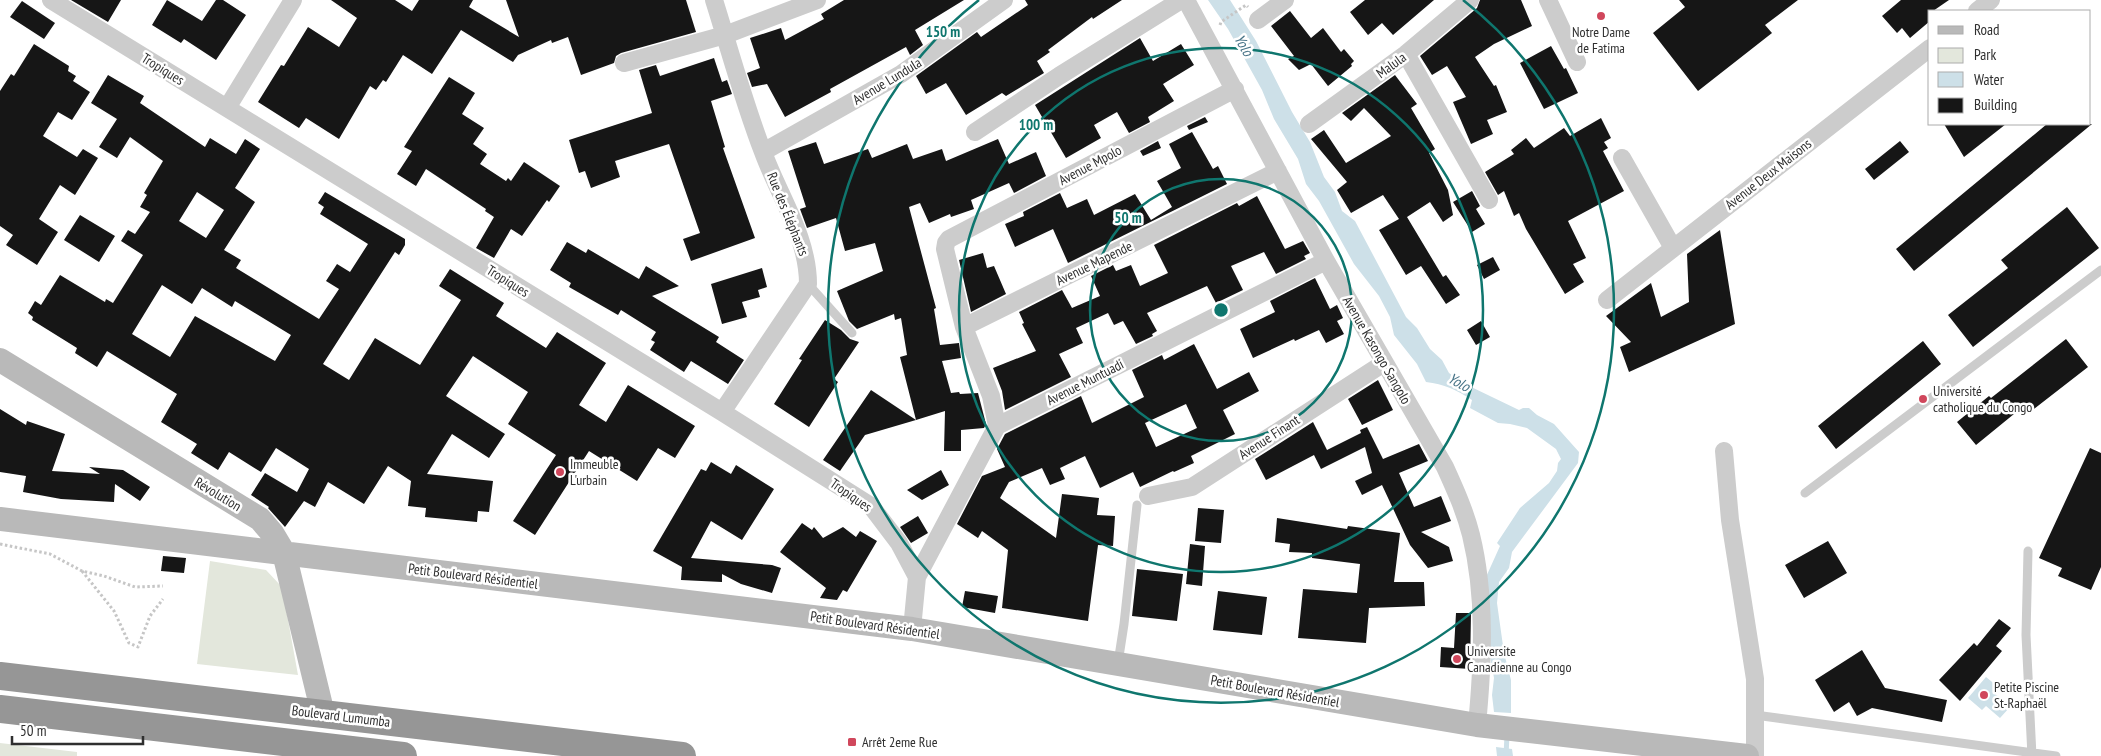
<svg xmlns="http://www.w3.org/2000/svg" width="2101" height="756" font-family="'PT Sans Narrow',sans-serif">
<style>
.green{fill:#e3e7dc}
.water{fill:#cde0e8}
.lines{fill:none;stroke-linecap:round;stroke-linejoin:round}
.stream{stroke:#cde0e8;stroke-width:5}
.building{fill:#161616;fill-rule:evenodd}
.path{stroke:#c6c6c6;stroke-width:3;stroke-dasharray:2.5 2.5;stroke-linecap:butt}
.lane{stroke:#ccc;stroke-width:9}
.street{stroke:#ccc;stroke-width:18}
.secondary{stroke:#b9b9b9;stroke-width:24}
.highway{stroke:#969696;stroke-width:28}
.ring{fill:none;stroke:#0f766e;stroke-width:2.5}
.poi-dot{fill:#d0475c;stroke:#fff;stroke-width:2}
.labels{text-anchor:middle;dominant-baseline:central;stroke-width:5;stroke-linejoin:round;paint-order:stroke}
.poi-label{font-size:14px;fill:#2f2f2f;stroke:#fff;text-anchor:start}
.street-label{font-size:14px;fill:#2f2f2f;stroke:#fff}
.water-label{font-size:15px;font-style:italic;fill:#477387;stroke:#fff}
.centre{fill:#0f766e;stroke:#fff;stroke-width:2.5}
.ring-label{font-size:15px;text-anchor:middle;font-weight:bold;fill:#0f766e;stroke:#fff;stroke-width:5;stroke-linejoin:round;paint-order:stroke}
</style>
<rect width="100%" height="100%" fill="#fff"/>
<path class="green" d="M210,561L266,570L282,587L298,675L197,664Z
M0,743L77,752V756H0Z"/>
<path class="water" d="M1208,0H1230L1256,41L1292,112L1310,142L1324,177L1335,192L1342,211L1355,221L1406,317L1417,328L1430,349L1442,360L1449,373L1465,384L1519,410L1523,408H1529L1537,415L1554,424L1579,452L1578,463L1512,552L1509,568L1499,582L1497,603L1504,653L1511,680V713L1494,712L1492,695L1494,678L1486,634V577L1500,546L1497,543L1520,508L1549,483L1557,471L1558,463L1561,459L1556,449L1527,428L1510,424L1498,423L1470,408L1472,400C1457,390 1444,384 1426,382L1417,364L1394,335L1390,317L1379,296L1354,264L1319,201L1306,184L1298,159L1274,119L1262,90L1228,29Z
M1986,677L1997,686L1993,692L2010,707L2000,718L1986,706L1982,710L1968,698Z
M1496,747L1512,749L1513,756H1497Z"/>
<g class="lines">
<path class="stream" d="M1506,756L1507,735"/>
</g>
<path class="building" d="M71,0H121L108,22Z
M167,0L202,21L216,0H223L246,15L216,60L184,39L181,43L152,25Z
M331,0H395L412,11L419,0H473L469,7L519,37L506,0H686L696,32L621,53L616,56L614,63L581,75L568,37L552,43L551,40L518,55L513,62L461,30L432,74L403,55L386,82L383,80L376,90L370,86L339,139L306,118L299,128L258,102L281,65L284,66L308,27L339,47L357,18Z
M844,0H964L915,30L923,45L910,55L906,47L830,89L831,92L785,117L767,84L752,87L747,73L760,68L750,38L781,28L785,40L824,19L821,14Z
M1025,0H1122L1093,19L1092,17L1048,50L1050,52L1037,61L1044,73L1006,96L1002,93L966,115L946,83L926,94L916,76L977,32L981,37L1028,5Z
M1365,0H1434L1393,35L1382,23L1368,35L1350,12Z
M1480,0H1521L1532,26L1494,44L1475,57L1494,86L1496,85L1507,112L1487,120L1493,134L1471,144L1453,102L1466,97L1447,66L1432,75L1420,56L1477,8Z
M1679,0H1798L1765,25L1772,33L1698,91L1653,33L1685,7Z
M1901,0H1949L1933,11H1930V21L1910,38L1902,28L1897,33L1882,16Z
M22,1L55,23L44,39L10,17Z
M1290,11L1311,38L1323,28L1341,52L1344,49L1354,61L1351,64L1352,66L1328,86L1311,64L1299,70L1288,59L1294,56L1271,26Z
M1140,38L1153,61L1181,44L1194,65L1163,84L1174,101L1148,117L1150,122L1129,133L1117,112L1094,125L1101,138L1066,158L1035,105Z
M34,44L69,66L68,71L76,76L73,81L90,92L72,120L58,112L43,136L77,157L83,149L98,158L75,195L60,185L39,219L58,232L37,265L6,245L13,235L0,226V91L11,74L14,76Z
M1551,46L1564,69L1566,68L1578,93L1544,109L1520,63Z
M714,58L722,82L727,80L732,94L711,101L725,147L723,148L755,238L691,261L683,239L700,233L669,144L615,161L620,177L591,188L585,171L579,173L569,140L652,113L639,70L656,65L660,76Z
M108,75L144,96L140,103L205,147L210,138L236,154L245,139L260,149L235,188L255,202L224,250L241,260L236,268L319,319L339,289L326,281L337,264L350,272L368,244L320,214L324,207L318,203L325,192L405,239V245L399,255L395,252L323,364L349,380L375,338L420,365L461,300L439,286L450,269L504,303L496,316L546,348L557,332L606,363L579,405L606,422L628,385L695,426L675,458L658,448L637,481L589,451L535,535L513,521L556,455L508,424L528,392L473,356L446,396L505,434L489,458L452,434L427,474L493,481L489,512L478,511L477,522L425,517L426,508L408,506L411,481L388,466L364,504L328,482L315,507L304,501L285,527L268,508L269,507L251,495L265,473L297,492L309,469L276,448L261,472L229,452L218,470L191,453L197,444L161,422L177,394L107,351L97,367L75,353L77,348L32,320L33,317L28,313L35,301L41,305L60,275L105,302L106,299L113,303L143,255L121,241L128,230L135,234L150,212L140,207L147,195L144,193L163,161L130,137L117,158L99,147L117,119L91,103ZM197,192L224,210L206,238L179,221ZM162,285L192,304L202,288L232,307L235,301L291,335L275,361L195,316L170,357L132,334Z
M1395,75L1417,104L1411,108L1435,149L1429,153L1448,190L1453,215L1443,222L1430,202L1407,217L1443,277L1446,275L1460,295L1446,304L1421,266L1406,275L1379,230L1399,219L1383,195L1351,213L1337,190L1347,182L1311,139L1324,130L1346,163L1391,136L1364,108L1351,121L1342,113Z
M449,77L475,93L462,114L484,128L473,144L487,154L480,164L506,181L508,178L511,181L524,162L560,186L549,202L547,200L522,236L511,229L494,258L476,248L494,217L485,211L486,209L426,169L416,186L397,174L412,151L404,147Z
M1205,117L1208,122L1189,130L1187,126Z
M1601,118L1611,138L1604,142L1608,148L1603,151L1624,191L1568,221L1586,258L1573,264L1584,282L1565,294L1526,229L1519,213L1514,216L1504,191L1498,195L1485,172L1514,154L1511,150L1526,138L1534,148L1564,128L1570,136Z
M1944,124H2006L1964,157Z
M2047,124H2092L1914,271L1896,249Z
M1192,132L1213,169L1218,166L1227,184L1068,263L1053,229L1015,247L1005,224L1024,216L1023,212L1060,193L1067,208L1087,199L1094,215L1135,194L1151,220L1172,207L1157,181L1181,168L1169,144Z
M998,139L1009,164L1036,152L1046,176L1014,193L1009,183L971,200L974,209L951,217L950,214L929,223L920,203L909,207L936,308L934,309L940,345L959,343L961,358L942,361L951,393L959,392L960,394L978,393L986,424L984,428L961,430V451H944L945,411L916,420L900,357L907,355L901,318L895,320L894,314L857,329L849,321L837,291L883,271L875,243L845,251L836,218L807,228L800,209L806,207L788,151L816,142L824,164L868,149L872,158L907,144L913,159L942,149L946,161Z
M1158,141L1161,148L1143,156L1140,151Z
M1900,141L1909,152L1874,180L1865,169Z
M1472,191L1480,206L1476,209L1485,224L1472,232L1453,202Z
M1257,196L1285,249L1303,241L1310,253L1304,256L1306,259L1276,274L1264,252L1231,266L1243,290L1216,303L1207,286L1147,313L1157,331L1152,334L1153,336L1136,344L1123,321L1114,325L1108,313L1076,328L1083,343L1059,354L1071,377L1005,410L1002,391L993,368L1036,351L1022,324L1024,323L1019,312L1062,290L1072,308L1100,296L1091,276L1113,265L1116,271L1131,265L1140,286L1168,273L1154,245L1237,203L1239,206Z
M2067,207L2099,248L1973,347L1948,315L2008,268L2001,260Z
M80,215L115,236L99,262L64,240Z
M1720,230L1735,324L1629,372L1620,347L1631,342L1606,316L1651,283L1661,317L1689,302L1687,254Z
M567,242L586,253L588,249L639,279L646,266L679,286L652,296L719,337L716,342L744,360L728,384L691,361L684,372L650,350L655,342L651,340L656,332L621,310L618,315L569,287L571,283L550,270Z
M983,253L987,268L994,266L1006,294L971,312L959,260Z
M1493,257L1500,270L1484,279L1477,265Z
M762,268L767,287L758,290L760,297L742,302L747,317L722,324L711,284Z
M1315,278L1330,309L1337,305L1343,318L1337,321L1344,334L1326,343L1319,330L1295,341L1294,339L1253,358L1240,329L1275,312L1270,301Z
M825,320L841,330L850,339L859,342L834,379L838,382L809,427L774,404L802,360L799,359Z
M1481,321L1490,337L1476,345L1467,330Z
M2066,339L2088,367L2030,412L2025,405L1976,445L1957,422L1989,396L1991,398Z
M1923,341L1941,364L1836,449L1818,426Z
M1194,344L1217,389L1249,372L1259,391L1223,410L1235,434L1191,456L1194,463L1174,472L1173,471L1140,487L1133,472L1100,488L1085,456L1060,468L1065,479L1050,485L1042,468L1009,482L1000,498L1056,538L1062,494L1099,498L1097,515L1115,516L1113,546L1098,545L1088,621L1002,608L1008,550L982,531L978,538L957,524L982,476L1005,467L997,449L1005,434L1081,396L1092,423L1144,397L1132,370L1162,355L1164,360ZM1186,404L1197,428L1156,447L1145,423Z
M1378,380L1393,410L1362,425L1348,399Z
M871,390L916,420L865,435L840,471L823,460Z
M0,409L26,425L27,421L65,434L52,471L100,474L89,467L123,470L150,487L140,501L115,484L114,502L61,499L23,492L26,476L0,472Z
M1313,422L1327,450L1361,433L1360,430L1367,427L1383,459L1419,444L1428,461L1399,473L1414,507L1441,496L1451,521L1421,532L1449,547L1453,561L1428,568L1410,545L1382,485L1362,495L1355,481L1372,473L1365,447L1321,469L1314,455L1266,480L1255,459Z
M2090,448L2101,453V567L2091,590L2058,576L2062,568L2039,558Z
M711,462L731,474L736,465L774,489L742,540L711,521L691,558L772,565L781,568L772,593L741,584L722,574V582L681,580L682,567L653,551L701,469L706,471Z
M941,470L949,485L922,500L907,490Z
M1198,508L1224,510L1221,543L1195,541Z
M918,516L928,533L911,543L900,527Z
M1277,518L1347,529L1348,526L1400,533L1394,582H1424L1425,606L1369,608L1366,643L1298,638L1303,589L1357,593L1360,564L1312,558V553L1289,552L1290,544L1275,542Z
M802,523L812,530L814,527L823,538L843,527L856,537L860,531L877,541L847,592L843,590L837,600L820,598L826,588L780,552Z
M1828,541L1847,573L1804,598L1785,565Z
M1190,544L1205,546L1202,586L1186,584Z
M163,556L186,558L184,573L161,571Z
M1137,569L1183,574L1177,621L1132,616Z
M965,591L998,596L995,613L962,607Z
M1218,591L1267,597L1262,635L1213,630Z
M1456,613H1471L1470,669L1440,667L1441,647L1454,648Z
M1999,619L2011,628L1996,646L2002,651L1960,701L1939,680L1974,643L1977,646Z
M1862,650L1885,688L1947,700L1942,722L1872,708L1857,716L1849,702L1834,712L1815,680Z"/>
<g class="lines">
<path class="path" d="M1220,25L1221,22L1246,5L1248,7
M0,544L50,554L82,571L104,576L135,587L163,586
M82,571L114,611L129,643L138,647L150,616L163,599"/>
<path class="lane" d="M808,284L852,333
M1805,493L2101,270
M2028,551L2026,635L2032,756
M1118,663L1124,624L1137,505
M1755,715L2056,756"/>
<path class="street" d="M51,0L722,412L871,506L899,543L917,577L912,629
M714,0C730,51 744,103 763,152C779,196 808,237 808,284L722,412
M1186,0L1326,261L1445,467C1455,489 1465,511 1471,535C1486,596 1483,662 1477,725
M1548,0L1577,62
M1977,11L1991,0
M1258,20L1285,0
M1406,54L1489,200
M624,63L725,35L817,0
M227,108L293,0
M1309,124L1406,54L1470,0
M975,132L1059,76L1181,0
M763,152L901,74L1004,0
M1622,158L1673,248
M1607,300L1930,48
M964,327L1278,171
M997,426L991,396L964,327L945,249L946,243L949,239L1235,89
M1724,451L1730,520L1755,679V756
M1148,496L1192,487L1384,363
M917,577L997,426L1326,261"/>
<path class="secondary" d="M0,360L260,519L272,533L284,553L323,714
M0,519L912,629L1477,725L1747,756"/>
<path class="highway" d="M0,676L682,756
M0,709L403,756"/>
</g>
<g class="ring">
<circle cx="1221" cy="310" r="131"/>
<circle cx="1221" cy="310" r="262"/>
<path d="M1463 0A393 393 0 1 1 979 0"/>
</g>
<g class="poi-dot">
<circle cx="1601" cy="16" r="5"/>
<circle cx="1923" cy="399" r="5"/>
<circle cx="560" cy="472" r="5"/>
<circle cx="1457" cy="659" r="5"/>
<circle cx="1984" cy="695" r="5"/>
<rect x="847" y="737" width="10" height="10" rx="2.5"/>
</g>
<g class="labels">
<g class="poi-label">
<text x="1601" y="32" text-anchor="middle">Notre Dame<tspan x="1601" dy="16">de Fatima</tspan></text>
<text x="1933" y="391">Université<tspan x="1933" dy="16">catholique du Congo</tspan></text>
<text x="570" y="464">Immeuble<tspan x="570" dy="16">L'urbain</tspan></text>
<text x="1467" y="651">Universite<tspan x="1467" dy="16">Canadienne au Congo</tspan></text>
<text x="1994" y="687">Petite Piscine<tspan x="1994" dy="16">St-Raphaël</tspan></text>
<text x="862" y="742">Arrêt 2eme Rue</text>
</g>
<g class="street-label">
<text transform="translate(1391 65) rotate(-36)">Malula</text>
<text transform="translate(163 69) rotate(32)">Tropiques</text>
<text transform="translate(887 81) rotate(-31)">Avenue Lundula</text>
<text transform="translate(1090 165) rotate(-28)">Avenue Mpolo</text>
<text transform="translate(1768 174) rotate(-38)">Avenue Deux Maisons</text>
<text transform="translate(788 214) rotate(68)">Rue des Éléphants</text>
<text transform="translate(1094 263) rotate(-26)">Avenue Mapende</text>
<text transform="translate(508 281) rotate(32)">Tropiques</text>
<text transform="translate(1377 350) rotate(60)">Avenue Kasongo Sangolo</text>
<text transform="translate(1085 382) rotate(-27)">Avenue Muntuadi</text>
<text transform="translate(1269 437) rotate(-33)">Avenue Finant</text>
<text transform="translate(218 494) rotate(31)">Révolution</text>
<text transform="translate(851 495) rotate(35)">Tropiques</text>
<text transform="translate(473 576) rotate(7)">Petit Boulevard Résidentiel</text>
<text transform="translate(875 625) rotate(8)">Petit Boulevard Résidentiel</text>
<text transform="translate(1275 691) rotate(10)">Petit Boulevard Résidentiel</text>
<text transform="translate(341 716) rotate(7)">Boulevard Lumumba</text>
</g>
<g class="water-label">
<text transform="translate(1244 45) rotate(60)">Yolo</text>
<text transform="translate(1459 382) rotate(29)">Yolo</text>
</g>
</g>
<circle cx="1221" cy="310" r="8" class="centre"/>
<g class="ring-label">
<text x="943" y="37">150 m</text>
<text x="1036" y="130">100 m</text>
<text x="1128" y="223">50 m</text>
</g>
<rect x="1928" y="10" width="162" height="115" fill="#ffffff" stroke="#acacac"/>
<rect x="1938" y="26" width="25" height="8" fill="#b9b9b9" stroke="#acacac"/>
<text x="1974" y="35" font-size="15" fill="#2f2f2f">Road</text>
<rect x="1938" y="48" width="25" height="15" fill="#e3e7dc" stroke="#acacac"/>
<text x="1974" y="60" font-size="15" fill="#2f2f2f">Park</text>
<rect x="1938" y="72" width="25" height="15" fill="#cde0e8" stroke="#acacac"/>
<text x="1974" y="85" font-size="15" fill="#2f2f2f">Water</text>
<rect x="1938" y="98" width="25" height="15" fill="#161616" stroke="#acacac"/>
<text x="1974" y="110" font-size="15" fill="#2f2f2f">Building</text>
<path d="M12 736v8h131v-8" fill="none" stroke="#2f2f2f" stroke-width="2.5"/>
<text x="20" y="736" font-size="15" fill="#2f2f2f" stroke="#ffffff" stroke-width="4" paint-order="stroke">50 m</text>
</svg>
